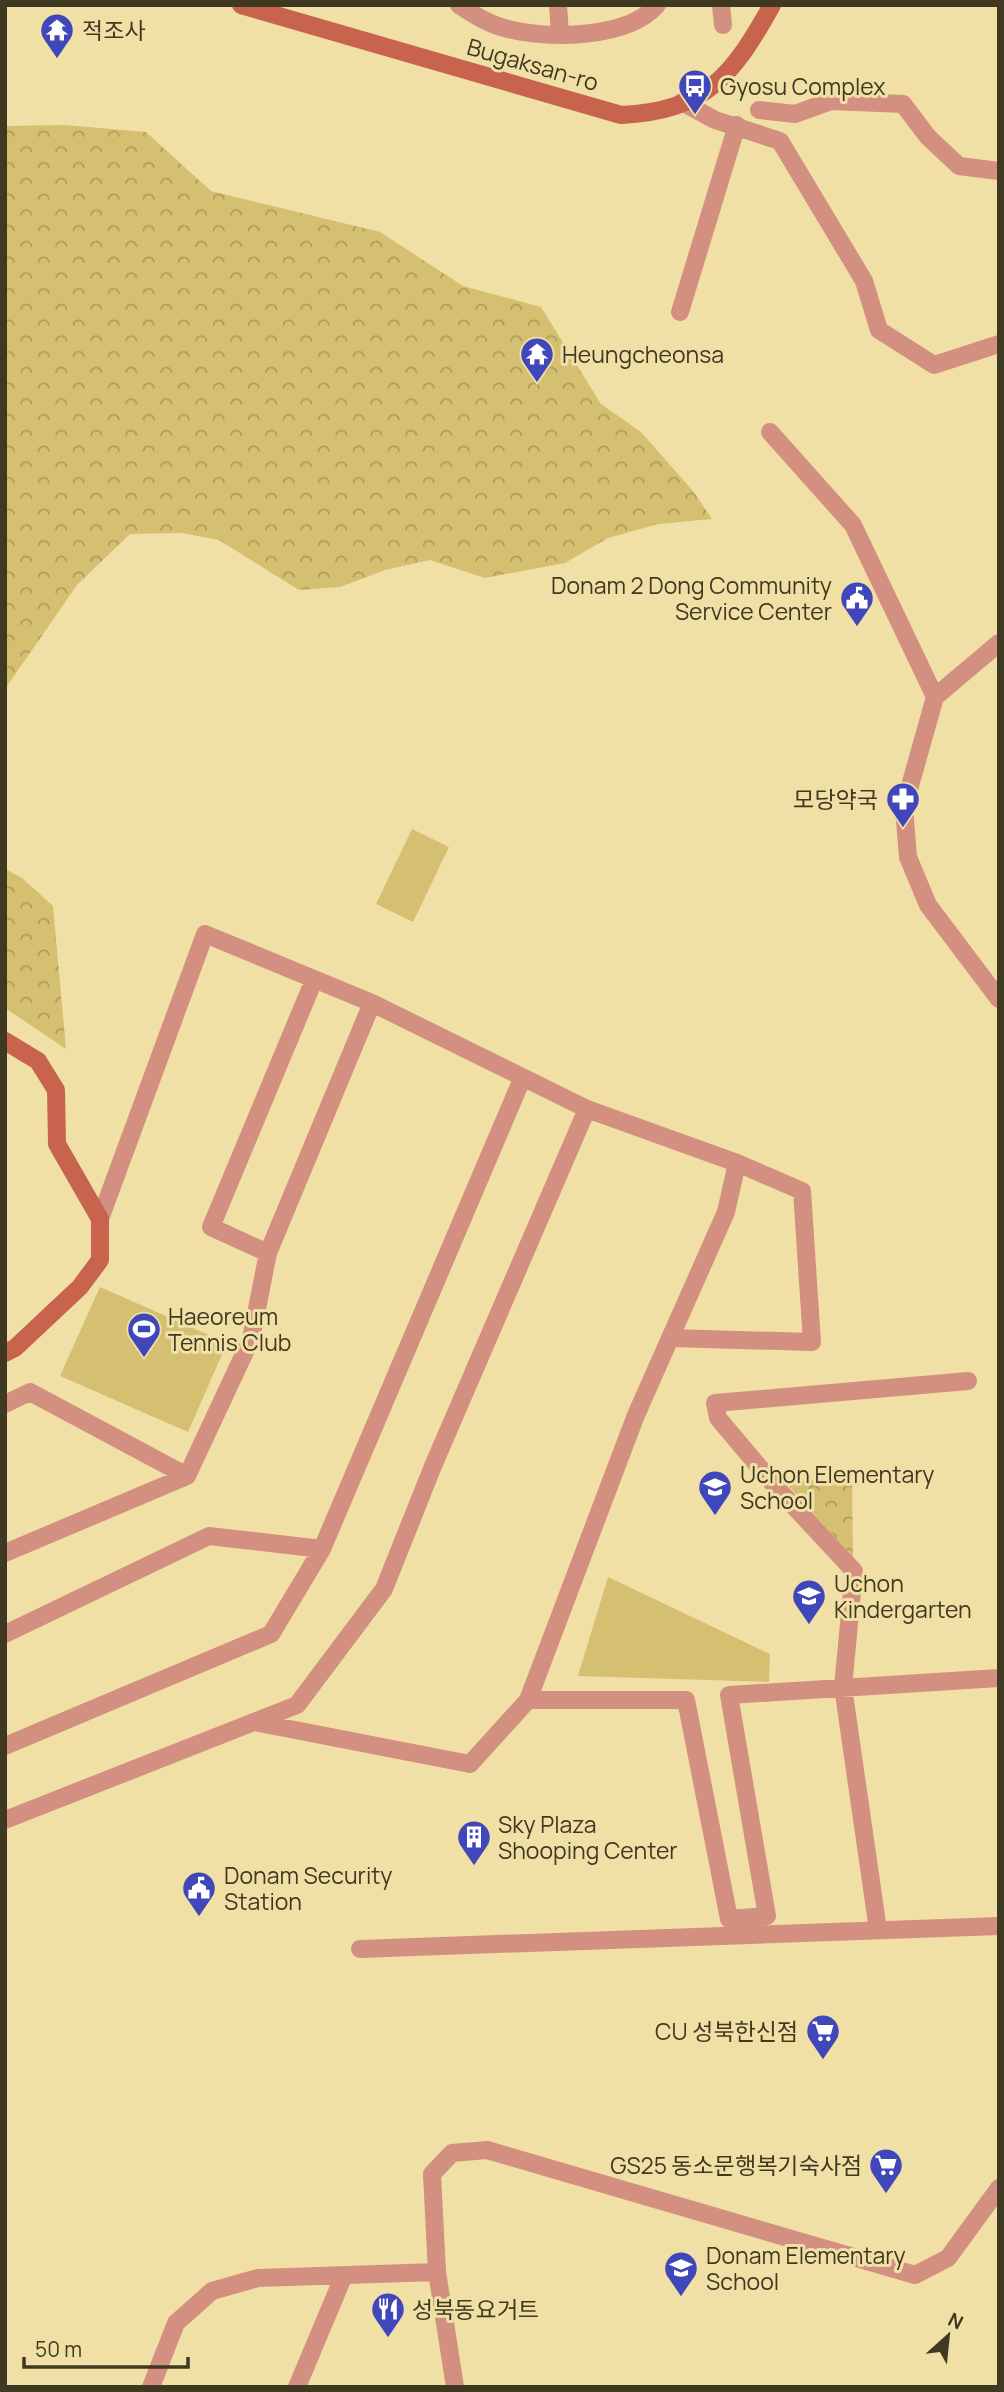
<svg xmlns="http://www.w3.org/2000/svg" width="1004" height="2392" font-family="Manrope,'Noto Sans KR',sans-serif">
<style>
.forest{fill:url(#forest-crowns)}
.green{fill:#d5bf71}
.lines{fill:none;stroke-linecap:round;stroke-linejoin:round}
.street{stroke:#d38f7f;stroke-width:18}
.secondary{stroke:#c8644e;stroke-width:18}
.labels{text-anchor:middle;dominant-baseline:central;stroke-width:6;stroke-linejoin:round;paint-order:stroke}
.poi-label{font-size:23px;fill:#3f3921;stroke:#f1e0a5;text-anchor:start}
.street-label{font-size:23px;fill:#3f3921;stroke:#f1e0a5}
</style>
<defs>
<pattern id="forest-crowns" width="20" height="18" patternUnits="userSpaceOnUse" patternTransform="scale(1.75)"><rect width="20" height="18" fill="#d5bf71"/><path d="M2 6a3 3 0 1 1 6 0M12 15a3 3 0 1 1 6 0" fill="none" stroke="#ae9c5c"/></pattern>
</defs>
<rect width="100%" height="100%" fill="#f1e0a5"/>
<path class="forest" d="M65,125L146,132L211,191L380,232L463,286L541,307L601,404L641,432L693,491L712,519L658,524L608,538L565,563L485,578L430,560L385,570L340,587L299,590L219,540L182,533L130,534L77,585L5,689V126Z
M5,869L22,878L53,906L66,1049L5,1008Z
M852,1478L853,1557L785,1482Z"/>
<path class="green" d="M412,829L449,847L413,922L376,904Z
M100,1287L227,1343L188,1432L60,1376Z
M608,1577L770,1654L769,1682L578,1676Z"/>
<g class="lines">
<path class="street" d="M459,5C474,15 490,25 508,29C550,39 627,39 657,5
M558,5L560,34
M721,5L723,25
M682,102L715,120L780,141L864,281L879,330L934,365L999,344
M759,110L795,114L831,101L903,104L928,137L959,166L999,171
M680,312L737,125
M770,432L853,525L935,697
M999,643L935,697L904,807L908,857L928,905L999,999
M314,980L211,1227L268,1253L372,1003
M100,1219L205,934L372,1003L587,1109L737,1163L726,1212L636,1415L528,1700L470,1764L259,1723
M670,1338L812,1342L802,1191L737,1163
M5,1404L30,1392L187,1476L251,1339L268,1253
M5,1553L187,1476
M5,1634L209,1536L322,1549
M528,1700H686L729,1919L767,1916L729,1695L999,1678
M5,1746L271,1634L322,1549L522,1079
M5,1820L297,1705L384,1589L433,1466L587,1109
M878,1930L843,1687L854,1571L776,1487L718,1418L715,1403L968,1381
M360,1949L999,1926
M151,2387L176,2323L212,2291L258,2278L437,2272
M297,2387L344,2275
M455,2387L437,2272L432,2174L452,2153L487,2150L915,2275L948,2258L999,2188"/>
<path class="secondary" d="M241,5L621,115C706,111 733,75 772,5
M5,1041L38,1061L56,1090L57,1144L100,1219V1260L80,1287L15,1348L5,1353"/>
</g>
<defs>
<g id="temple-pin" transform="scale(1.75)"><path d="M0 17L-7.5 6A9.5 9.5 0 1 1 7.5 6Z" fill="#3f47bb" stroke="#f1e0a5"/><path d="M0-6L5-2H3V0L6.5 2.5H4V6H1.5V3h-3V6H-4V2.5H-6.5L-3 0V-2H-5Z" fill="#fff"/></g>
<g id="bus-pin" transform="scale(1.75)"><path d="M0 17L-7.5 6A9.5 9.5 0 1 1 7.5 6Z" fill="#3f47bb" stroke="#f1e0a5"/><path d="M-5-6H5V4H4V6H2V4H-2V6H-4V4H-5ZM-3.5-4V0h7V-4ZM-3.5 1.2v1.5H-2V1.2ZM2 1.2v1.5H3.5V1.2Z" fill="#fff"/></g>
<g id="civic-pin" transform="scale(1.75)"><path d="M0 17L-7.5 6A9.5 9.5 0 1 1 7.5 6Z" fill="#3f47bb" stroke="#f1e0a5"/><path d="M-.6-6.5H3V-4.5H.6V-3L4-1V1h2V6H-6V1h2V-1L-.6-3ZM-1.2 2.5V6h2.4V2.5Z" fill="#fff"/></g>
<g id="pharmacy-pin" transform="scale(1.75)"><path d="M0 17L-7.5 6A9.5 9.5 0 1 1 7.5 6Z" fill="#3f47bb" stroke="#f1e0a5"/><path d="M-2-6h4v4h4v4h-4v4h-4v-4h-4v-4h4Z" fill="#fff"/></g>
<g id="stadium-pin" transform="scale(1.75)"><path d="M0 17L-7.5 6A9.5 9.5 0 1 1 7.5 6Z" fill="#3f47bb" stroke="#f1e0a5"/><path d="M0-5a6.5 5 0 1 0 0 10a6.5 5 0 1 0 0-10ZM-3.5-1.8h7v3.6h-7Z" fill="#fff"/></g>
<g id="school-pin" transform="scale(1.75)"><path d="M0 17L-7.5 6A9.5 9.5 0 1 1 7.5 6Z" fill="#3f47bb" stroke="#f1e0a5"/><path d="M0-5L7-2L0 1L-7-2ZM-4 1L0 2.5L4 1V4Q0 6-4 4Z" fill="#fff"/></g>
<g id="building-pin" transform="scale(1.75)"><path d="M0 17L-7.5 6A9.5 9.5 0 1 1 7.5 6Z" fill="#3f47bb" stroke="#f1e0a5"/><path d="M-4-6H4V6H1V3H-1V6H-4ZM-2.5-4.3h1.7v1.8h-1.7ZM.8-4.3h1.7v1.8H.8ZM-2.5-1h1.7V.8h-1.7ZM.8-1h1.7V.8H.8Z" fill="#fff"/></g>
<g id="supermarket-pin" transform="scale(1.75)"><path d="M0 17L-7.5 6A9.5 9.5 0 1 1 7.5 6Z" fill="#3f47bb" stroke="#f1e0a5"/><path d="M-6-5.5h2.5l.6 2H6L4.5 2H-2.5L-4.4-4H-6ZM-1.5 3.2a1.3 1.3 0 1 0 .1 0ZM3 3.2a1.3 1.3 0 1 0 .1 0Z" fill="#fff"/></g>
<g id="restaurant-pin" transform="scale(1.75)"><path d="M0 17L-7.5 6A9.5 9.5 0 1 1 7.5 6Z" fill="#3f47bb" stroke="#f1e0a5"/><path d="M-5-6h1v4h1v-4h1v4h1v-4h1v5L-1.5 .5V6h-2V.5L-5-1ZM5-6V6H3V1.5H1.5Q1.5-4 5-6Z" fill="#fff"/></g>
</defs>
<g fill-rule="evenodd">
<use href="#temple-pin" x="57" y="30"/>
<use href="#bus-pin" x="695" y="86"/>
<use href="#temple-pin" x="537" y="354"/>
<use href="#civic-pin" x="857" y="598"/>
<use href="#pharmacy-pin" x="903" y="799"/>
<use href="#stadium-pin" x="144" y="1329"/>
<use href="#school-pin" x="715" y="1487"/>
<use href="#school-pin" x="809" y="1596"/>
<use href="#building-pin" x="474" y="1837"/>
<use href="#civic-pin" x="199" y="1888"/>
<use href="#supermarket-pin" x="823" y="2031"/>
<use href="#supermarket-pin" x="886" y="2165"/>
<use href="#school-pin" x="681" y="2268"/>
<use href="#restaurant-pin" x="388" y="2309"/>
</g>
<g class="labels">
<g class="poi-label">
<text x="82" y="30">적조사</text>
<text x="720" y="86">Gyosu Complex</text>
<text x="562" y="354">Heungcheonsa</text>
<text x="832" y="585" text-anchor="end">Donam 2 Dong Community<tspan x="832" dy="26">Service Center</tspan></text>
<text x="878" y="799" text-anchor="end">모당약국</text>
<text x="168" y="1316">Haeoreum<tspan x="168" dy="26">Tennis Club</tspan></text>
<text x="740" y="1474">Uchon Elementary<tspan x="740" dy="26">School</tspan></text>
<text x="834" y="1583">Uchon<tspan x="834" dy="26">Kindergarten</tspan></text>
<text x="498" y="1824">Sky Plaza<tspan x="498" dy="26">Shooping Center</tspan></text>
<text x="224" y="1875">Donam Security<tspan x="224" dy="26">Station</tspan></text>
<text x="798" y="2031" text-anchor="end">CU 성북한신점</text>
<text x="862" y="2165" text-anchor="end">GS25 동소문행복기숙사점</text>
<text x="706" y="2255">Donam Elementary<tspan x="706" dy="26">School</tspan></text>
<text x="412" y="2309">성북동요거트</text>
</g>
<g class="street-label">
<text transform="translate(533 64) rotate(16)">Bugaksan-ro</text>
</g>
</g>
<rect width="1004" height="2392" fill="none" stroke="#3f3921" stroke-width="14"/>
<g transform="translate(948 2336) rotate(27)" stroke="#f1e0a5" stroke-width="5" paint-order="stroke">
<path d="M0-5L12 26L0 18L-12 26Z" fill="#3f3921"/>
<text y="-10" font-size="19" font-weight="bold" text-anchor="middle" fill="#3f3921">N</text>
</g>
<path d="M24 2357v10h164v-10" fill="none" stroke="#3f3921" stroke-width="3.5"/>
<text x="35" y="2357" font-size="21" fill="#3f3921" stroke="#f1e0a5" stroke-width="5" paint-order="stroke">50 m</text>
</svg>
